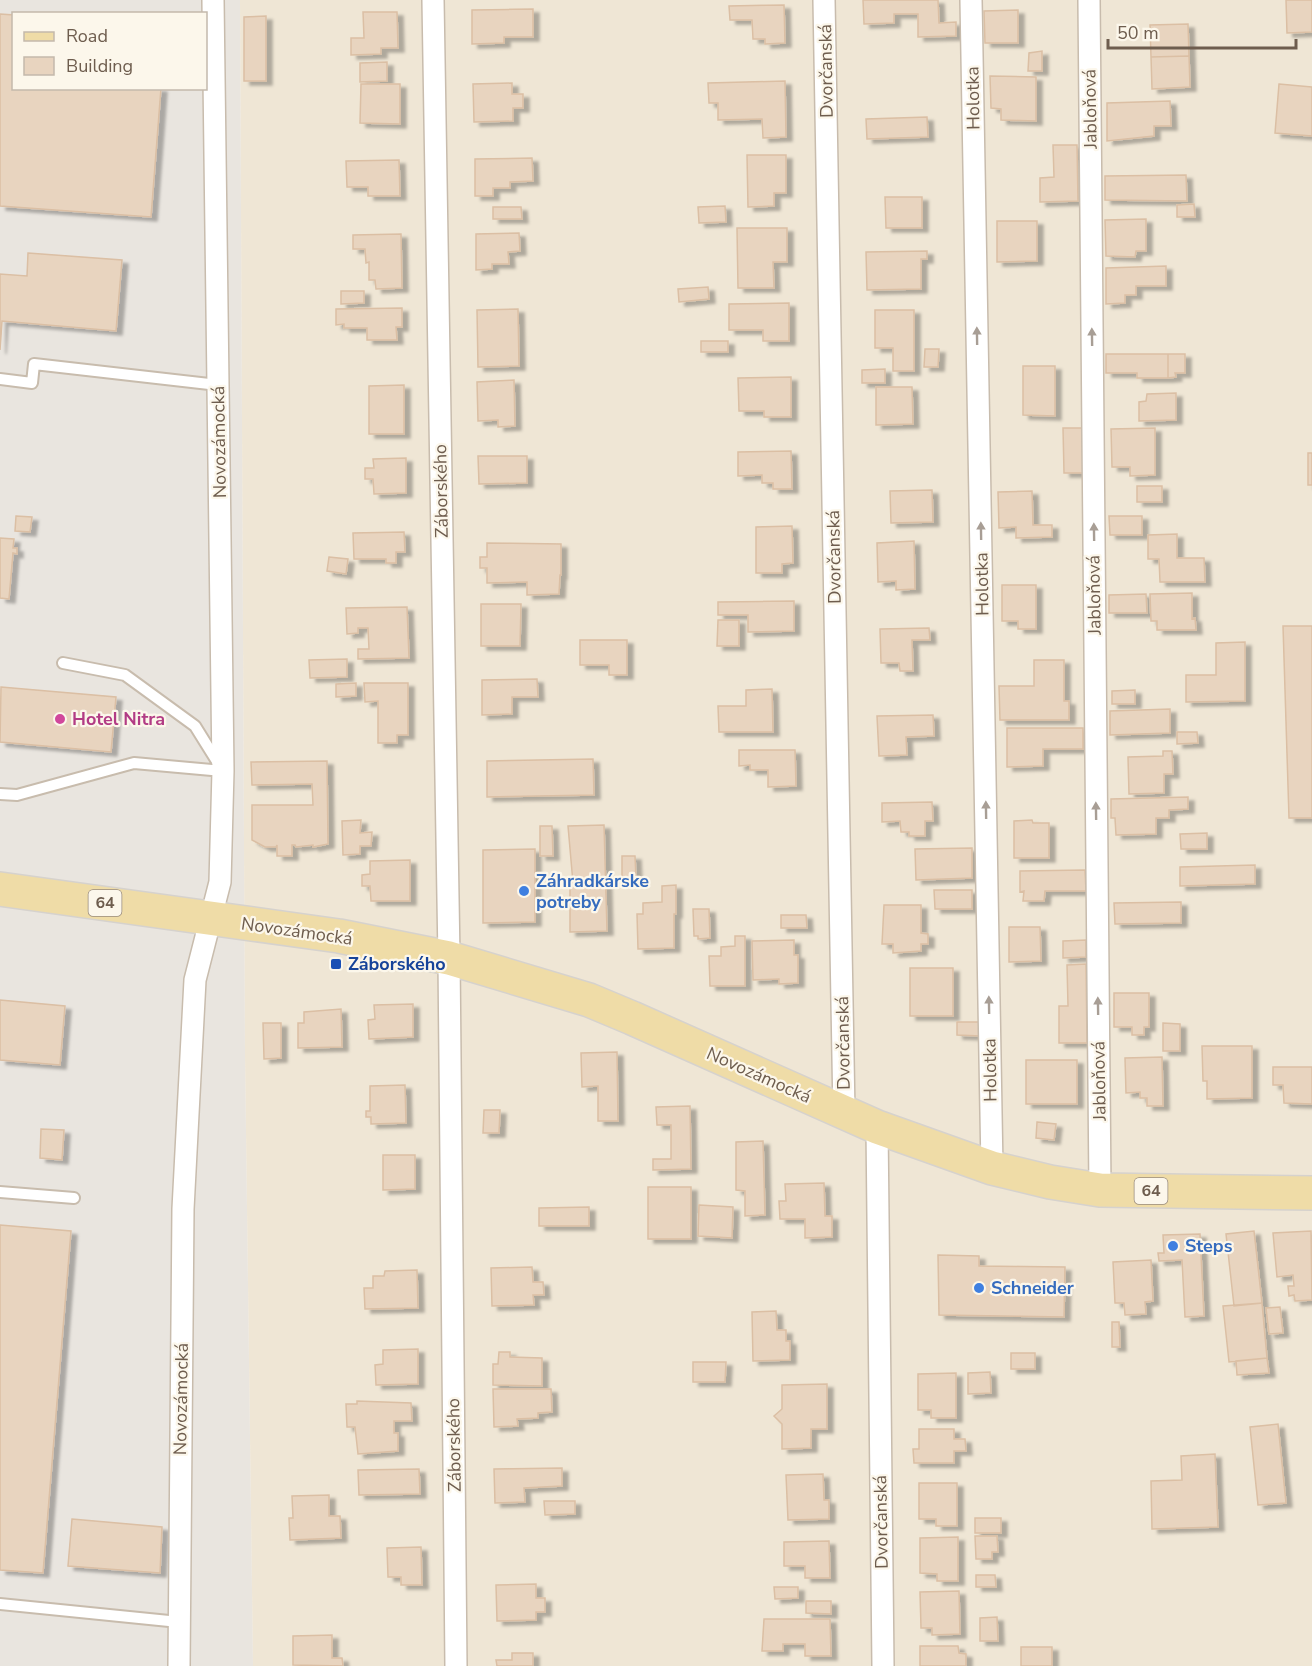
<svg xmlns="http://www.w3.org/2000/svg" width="1312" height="1666" font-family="'Nunito Sans',sans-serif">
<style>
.residential{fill:#efe6d5}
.industrial{fill:#e9e5df;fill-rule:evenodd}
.building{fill:#e8d4bf;stroke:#dbbfa4;stroke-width:1.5;filter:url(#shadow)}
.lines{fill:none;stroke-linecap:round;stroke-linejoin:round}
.service-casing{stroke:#c8bcad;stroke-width:14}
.minor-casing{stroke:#c8bcad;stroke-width:24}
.primary-casing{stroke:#d6d2cd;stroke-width:36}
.service{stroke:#fff;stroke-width:10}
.minor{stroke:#fff;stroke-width:21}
.primary{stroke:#efdca7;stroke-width:33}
.oneway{fill:#a89e95}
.hotel-dot{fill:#d1479c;stroke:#fcf7eb;stroke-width:2}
.shop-dot{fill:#3f7fe0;stroke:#fcf7eb;stroke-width:2}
.transit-dot{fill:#1a4fb4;stroke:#fcf7eb;stroke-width:2}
.labels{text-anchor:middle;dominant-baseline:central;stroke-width:4.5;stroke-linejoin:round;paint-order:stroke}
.shield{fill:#fcf7eb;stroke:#998b7d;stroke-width:1.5}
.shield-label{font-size:16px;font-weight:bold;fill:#6e5d4e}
.street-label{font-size:18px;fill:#6e5d4e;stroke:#fcf7eb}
.hotel-label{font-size:18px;font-weight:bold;fill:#b23c85;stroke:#fcf7eb;text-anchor:start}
.shop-label{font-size:18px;font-weight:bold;fill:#366cbe;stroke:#fcf7eb;text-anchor:start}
.transit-label{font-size:18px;font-weight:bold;fill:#164399;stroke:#fcf7eb;text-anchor:start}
</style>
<defs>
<filter id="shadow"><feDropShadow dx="6" dy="4" stdDeviation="1.5" flood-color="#0004"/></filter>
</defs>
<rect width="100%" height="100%" fill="#f9f3e6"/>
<path class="residential" d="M240,0H1312V1666H253L245,1055Z"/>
<path class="industrial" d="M0,0H240L245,1055L253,1666H0ZM14,14H206V88H14Z"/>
<path class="building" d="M863,0H938L939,23L956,22V36L918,37V14H894V23L864,24Z
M1286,0H1312V32L1287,33Z
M784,5L785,43L765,44V39H753L752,20H730L729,6Z
M533,9V37H504V43L472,44V10Z
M1018,10V43H985L984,11Z
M363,12H397L398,48H381V54L351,55V38H364Z
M0,14L14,15V88H161L151,217L0,206Z
M266,16V81H244V17Z
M1188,24L1189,56L1151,57L1150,25Z
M1042,51V71H1028L1029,53Z
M1189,56L1190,87L1152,89L1151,57Z
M387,62V81L360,82V63Z
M990,76L1036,77V121L1001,120V109L991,108Z
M785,81L786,137L763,138L762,119L718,120V103H709L708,83Z
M512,83V94H523V108H513V121L474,122L473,84Z
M361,84H400V124L360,123Z
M1279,84L1312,87V136L1275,133Z
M1170,101L1171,126H1154V136L1107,141V103Z
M927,117L928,137L867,139L866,119Z
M1053,145H1077L1078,201L1040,202V178L1054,177Z
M747,155H786V193H774V206L748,207Z
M532,158L533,181L510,182V188H493V196H475V159Z
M399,160L400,196H368V187H347L346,161Z
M1186,175L1187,201L1105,200V176Z
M885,197H922V228H886Z
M1194,204L1195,217H1177V205Z
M725,206L726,222L699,223L698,207Z
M493,207H521L522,219H493Z
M1146,219V251H1136L1135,257L1106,256L1105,220Z
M997,221H1037V261L997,262Z
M737,228H787V262H773L774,288H738Z
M519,233L520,251L508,252L509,264H492V269L476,270V234Z
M401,234L402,288L376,289L375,280H369V262L366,263L365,249H353V235Z
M927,251V259H921V289L867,290L866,252Z
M28,253L122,260L116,331L2,321L0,350V274L27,276Z
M1166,266V286H1136V295H1125V303L1106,304V268Z
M708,287L709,299L679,302L678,289Z
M341,291H364V303L341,304Z
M789,303V341H763V330H729V304Z
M402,308V327H396L397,340H367V328H344V324L336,325V309Z
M518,309L519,366L478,367L477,310Z
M875,310H914V371H893V348H875Z
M701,341H728V352H701Z
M925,349H939L938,367H924Z
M1106,354H1168V378H1137V373H1106Z
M1168,354H1185V373H1175L1176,377L1168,378Z
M1023,366H1055V416L1023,415Z
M885,369V383H862V370Z
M791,377V417H764V411H739L738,378Z
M514,380L515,426L498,427V420L478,421L477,382Z
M404,385V434H369V386Z
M876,387H912L913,424L876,425Z
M1176,393V420L1139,421V402L1146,401L1147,394Z
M1063,428H1082L1083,473H1064Z
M1155,428V475L1130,476V467H1112L1111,429Z
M791,451L792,489H773V483H762V475L738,476V452Z
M1308,453H1312V485H1308Z
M478,456H527V483L479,484Z
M406,458V493L374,494L373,479H365V468H374L373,459Z
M1137,486H1162V502H1137Z
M932,490L933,522L891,523L890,491Z
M1032,491L1033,525H1052V537L1016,538V527L999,528L998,492Z
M16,516L32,517L30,532L15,531Z
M1109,516H1142V535H1110Z
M792,526L793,563L782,564V573H756V527Z
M404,532L405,552H396V563H386V559H354L353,533Z
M1177,534V558H1204L1205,582H1160L1159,559H1148V535Z
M0,538L14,539L13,548H17V554L13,553L9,599L0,598Z
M914,541L915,589L896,590V581L878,582L877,543Z
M487,543L561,544V575H560L559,594L527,595V582L487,583V568H480V557H487Z
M329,557L348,559L346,574L327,571Z
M1002,585H1036V629H1018V621H1002Z
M1192,593V619L1195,618L1196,630H1157V621H1151L1150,594Z
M1146,594L1147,613H1109V595Z
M794,601V631L748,632V615H718V602Z
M481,604H521L520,646H481Z
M407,607L409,658L358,659V649H369L368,628H358V633L347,634L346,608Z
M718,620H739V646H717Z
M1283,626H1312V818H1289Z
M929,628L930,640H912L913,671H900L899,663H881L880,629Z
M580,640H627V675H609V665H580Z
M1245,642V701L1186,702V675H1216V643Z
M347,659V677L310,678L309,660Z
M1034,660H1064V701H1069V720H1000L999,686H1034Z
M537,679L538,697H512V714L482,715V680Z
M356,683V696L336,697V684Z
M364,683H408V735H397V743H378V701L365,702Z
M1,687L116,697L111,752L0,742Z
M772,689L773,732H719L718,706H746V690Z
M1135,690V704H1112V691Z
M1170,709V733L1110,735V711Z
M933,715L934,736L906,737L907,755L879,756L877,716Z
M1007,728H1083V749H1043V766L1007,767Z
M1177,732H1197L1198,743L1177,744Z
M739,750H795L796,786L768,787V770H750V765L739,766Z
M1163,751H1172L1173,774H1164V793L1129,794L1128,757L1163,756Z
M593,759L594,795L487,797V761Z
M327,761L328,844L313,847V845L296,847L295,845H292V856H277V845L276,847H265L252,840V805H313L312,784L252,785L251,762Z
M1188,797V809L1169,810V818H1156V834L1116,835L1115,818H1111V799Z
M932,802L933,821H925V836H909V832H901L900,821L882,822V803Z
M361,820L360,833L372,832L371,846H360V854L343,855L342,821Z
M1032,820L1033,823H1049V858H1014V821Z
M604,825L607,931L570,932V883H573L568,826Z
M540,826H552L553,856H540Z
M1207,833V849H1181L1180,834Z
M972,848V878L916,880L915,849Z
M535,849V922L483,923V850Z
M622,856H635L636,879H622Z
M410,860V901H371L370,886H362V875L370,874V861Z
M1255,865V884L1180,886V867Z
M1085,870L1086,891H1045L1044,901H1023L1024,891L1020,892V871Z
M676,885V914H674V948L638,949L637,914H643V903L662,902V886Z
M934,890H972V909H935Z
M1181,902V923L1115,924L1114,903Z
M884,905H921V933L928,934V944H921V951L893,953V944H882Z
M693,909H709L710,938L698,939V936H694Z
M781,915H806L807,928H781Z
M1009,927H1040L1041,961L1009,962Z
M735,936H745V986H710L709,956H721V947L735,946Z
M794,940V955H798V983L779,984V979L753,980L752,941Z
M1086,940V957L1063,958V941Z
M1086,964L1087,1043H1059V1006H1068L1067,965Z
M910,968H953V1016H910Z
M1114,993H1149V1027H1144V1035H1132V1027H1114Z
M0,1000L65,1006L60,1065L0,1060Z
M413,1004V1037L369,1039L368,1020L375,1019L374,1005Z
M341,1009L342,1047L298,1048V1023H304V1012Z
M957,1022H981V1036L957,1035Z
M263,1023H281V1058L264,1059Z
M1163,1023L1180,1024V1051H1163Z
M1202,1046H1252V1098L1207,1099V1081H1203Z
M617,1052L618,1121H598V1086L582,1087L581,1053Z
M1162,1057L1163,1106H1147V1098H1140V1092L1126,1093L1125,1058Z
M1026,1060H1077V1104H1026Z
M1273,1067H1312V1104L1284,1103L1283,1085H1273Z
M405,1085L406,1123L371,1124V1117H366V1111H370V1086Z
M690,1106L691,1169L653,1170V1159H671V1125H657L656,1107Z
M484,1110H500L499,1133H483Z
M1037,1122L1056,1124L1054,1140L1036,1138Z
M41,1129L64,1130L62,1160L40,1158Z
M763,1141L765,1215L745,1216V1191L736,1190V1142Z
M383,1155H415V1189L383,1190Z
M824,1183L825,1216H832V1237L805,1238V1219H780L779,1201H786L785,1184Z
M648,1187H691V1239H648Z
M699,1205L733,1207L732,1238L698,1236Z
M589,1207V1226H539V1208Z
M0,1225L71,1231L43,1573L0,1570Z
M1254,1231L1262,1303L1234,1306L1226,1234Z
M1311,1231L1312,1300L1295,1301L1294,1295L1289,1296L1288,1286H1294L1293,1275L1277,1277L1273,1233Z
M1200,1234L1204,1316L1185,1317L1182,1260L1159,1261L1158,1253H1164L1163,1235Z
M938,1255L979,1256V1266L1065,1267L1064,1317L939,1315Z
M1151,1260L1153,1301L1145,1302L1146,1314L1125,1315L1124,1303H1115L1113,1262Z
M532,1267L533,1282H543L544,1295H533L534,1305L492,1306L491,1268Z
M417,1270L418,1308L365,1309L364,1288H373V1276H384L385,1271Z
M1262,1303L1267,1358L1229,1362L1223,1306Z
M1280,1307L1283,1333L1269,1334L1266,1308Z
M776,1311L777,1330H786V1341H790V1360L753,1361L752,1312Z
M1112,1322H1119L1120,1347H1112Z
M418,1349V1384L376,1385L375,1365L383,1364V1350Z
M499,1352H510V1357L542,1358V1386L493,1385V1364H498Z
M1011,1353H1035V1369H1011Z
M1267,1358L1269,1373L1237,1375L1236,1361Z
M693,1362H726L725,1382H693Z
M990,1372L991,1393L968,1394V1373Z
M956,1373V1418H931V1410H918V1374Z
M827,1384V1429H811V1448L782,1449V1424L774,1416L782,1409V1385Z
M493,1389H551L552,1412L538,1413V1418L517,1419L518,1426L494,1427Z
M357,1401L411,1403L412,1421H394V1433H398V1451L358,1454L355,1427H347L346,1404H357Z
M1278,1424L1286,1503L1258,1505L1250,1427Z
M919,1429H954V1439H965L966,1451H954V1463H914L913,1449H919Z
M1215,1454L1218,1527L1152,1529L1151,1481L1182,1480L1181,1456Z
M562,1468V1486L524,1488L525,1502L495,1503L494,1469Z
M419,1469L420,1494L359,1495L358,1470Z
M823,1474L824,1500H829V1519L788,1520L786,1475Z
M919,1483H957V1526H936V1519H919Z
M329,1495V1516H340L341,1538L290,1540L289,1518H293L292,1496Z
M544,1501H575V1514L545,1515Z
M975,1518H1001V1533H975Z
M72,1519L162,1527L160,1573L68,1566Z
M975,1536H997L998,1552H992V1559H976Z
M958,1537V1581H937V1574L920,1573V1538Z
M829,1541L830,1578H805V1566H784V1542Z
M421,1547L422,1585H401V1577H388L387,1548Z
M976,1575H995L996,1587H976Z
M536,1584V1598H545V1612H536V1620L497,1621L496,1585Z
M774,1587H798V1598L775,1599Z
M959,1591L960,1634L932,1635V1628H921L920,1592Z
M806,1601H831V1614L806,1613Z
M997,1617L998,1641H980V1618Z
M764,1619H830L831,1656H805V1644H783V1651H762Z
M332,1635V1658H342L343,1666L293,1665V1636Z
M920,1646H958L959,1653L966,1654V1666H920Z
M1021,1647H1052V1666H1021Z
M512,1653H533V1666H497L496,1660H512Z"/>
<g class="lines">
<g class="service-casing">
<path id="service" d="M0,379L32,383L34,364L218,385
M0,794L17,795L134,763L223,771L195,726L125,675L63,663
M0,1192L74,1198
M0,1604L179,1622"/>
</g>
<g class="minor-casing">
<path id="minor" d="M433,0L449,958L456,1666
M824,0L844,1113
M971,0L992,1168
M1089,0L1100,1190
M877,1127L883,1666
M179,1666L183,1209L195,980L220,882L223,771L213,0"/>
</g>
<g class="primary-casing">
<path id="primary" d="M0,889L339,936L449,958L589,1000L632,1018L877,1127L992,1168L1050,1182L1100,1190L1312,1193"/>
</g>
<use href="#service" class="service"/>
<use href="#minor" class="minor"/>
<use href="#primary" class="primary"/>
</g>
<defs><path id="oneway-solid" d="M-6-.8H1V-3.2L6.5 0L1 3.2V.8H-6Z" transform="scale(1.5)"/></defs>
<g class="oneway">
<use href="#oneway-solid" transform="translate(977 336) rotate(-91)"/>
<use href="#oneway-solid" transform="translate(1092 337) rotate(-91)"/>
<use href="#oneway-solid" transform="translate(981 531) rotate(-91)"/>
<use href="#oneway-solid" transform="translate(1094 532) rotate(-91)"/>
<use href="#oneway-solid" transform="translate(986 810) rotate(-91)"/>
<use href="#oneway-solid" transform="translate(1096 811) rotate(-91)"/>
<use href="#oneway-solid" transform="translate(989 1005) rotate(-91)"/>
<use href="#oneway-solid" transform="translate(1098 1006) rotate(-91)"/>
</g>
<circle class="hotel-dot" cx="60" cy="719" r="6"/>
<g class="shop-dot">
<circle cx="524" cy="891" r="6"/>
<circle cx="1173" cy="1246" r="6"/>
<circle cx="979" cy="1288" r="6"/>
</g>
<rect class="transit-dot" x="330" y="958" width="12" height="12" rx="3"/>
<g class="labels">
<g class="shield">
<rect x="88.5" y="890" width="33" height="26" rx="4.5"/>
<rect x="1134.5" y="1178" width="33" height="26" rx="4.5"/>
</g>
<g class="shield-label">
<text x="105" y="903">64</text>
<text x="1151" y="1191">64</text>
</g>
<g class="street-label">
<text transform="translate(826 71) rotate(-91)">Dvorčanská</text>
<text transform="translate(973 98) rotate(-91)">Holotka</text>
<text transform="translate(1090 109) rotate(-91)">Jabloňová</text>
<text transform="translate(219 442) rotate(-91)">Novozámocká</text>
<text transform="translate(441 491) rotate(-91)">Záborského</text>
<text transform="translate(834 557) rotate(-91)">Dvorčanská</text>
<text transform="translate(982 584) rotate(-91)">Holotka</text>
<text transform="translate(1094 595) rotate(-91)">Jabloňová</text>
<text transform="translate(297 931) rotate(8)">Novozámocká</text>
<text transform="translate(843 1043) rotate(-91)">Dvorčanská</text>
<text transform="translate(990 1070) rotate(-91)">Holotka</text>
<text transform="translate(759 1075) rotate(24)">Novozámocká</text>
<text transform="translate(1099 1081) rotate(-91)">Jabloňová</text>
<text transform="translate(181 1399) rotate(-89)">Novozámocká</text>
<text transform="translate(454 1445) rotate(-91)">Záborského</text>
<text transform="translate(881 1522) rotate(-91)">Dvorčanská</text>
</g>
<g class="hotel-label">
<text x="72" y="719">Hotel Nitra</text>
</g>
<g class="shop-label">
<text x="536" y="881">Záhradkárske<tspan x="536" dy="21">potreby</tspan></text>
<text x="1185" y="1246">Steps</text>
<text x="991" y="1288">Schneider</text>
</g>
<g class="transit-label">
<text x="348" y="964">Záborského</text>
</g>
</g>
<rect x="12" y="12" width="195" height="78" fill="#fcf7eb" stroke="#c3b9ac" stroke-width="1.5"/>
<rect x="24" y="32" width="30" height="9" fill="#efdca7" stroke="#c3b9ac" stroke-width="1.5"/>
<text x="66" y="42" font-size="18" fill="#6e5d4e">Road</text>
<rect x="24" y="57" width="30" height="18" fill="#e8d4bf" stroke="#c3b9ac" stroke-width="1.5"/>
<text x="66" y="72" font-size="18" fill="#6e5d4e">Building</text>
<path d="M1108 39v9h188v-9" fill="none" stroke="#6e5d4e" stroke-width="3"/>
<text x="1117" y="39" font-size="18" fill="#6e5d4e" stroke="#fcf7eb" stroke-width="4.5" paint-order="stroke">50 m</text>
</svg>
